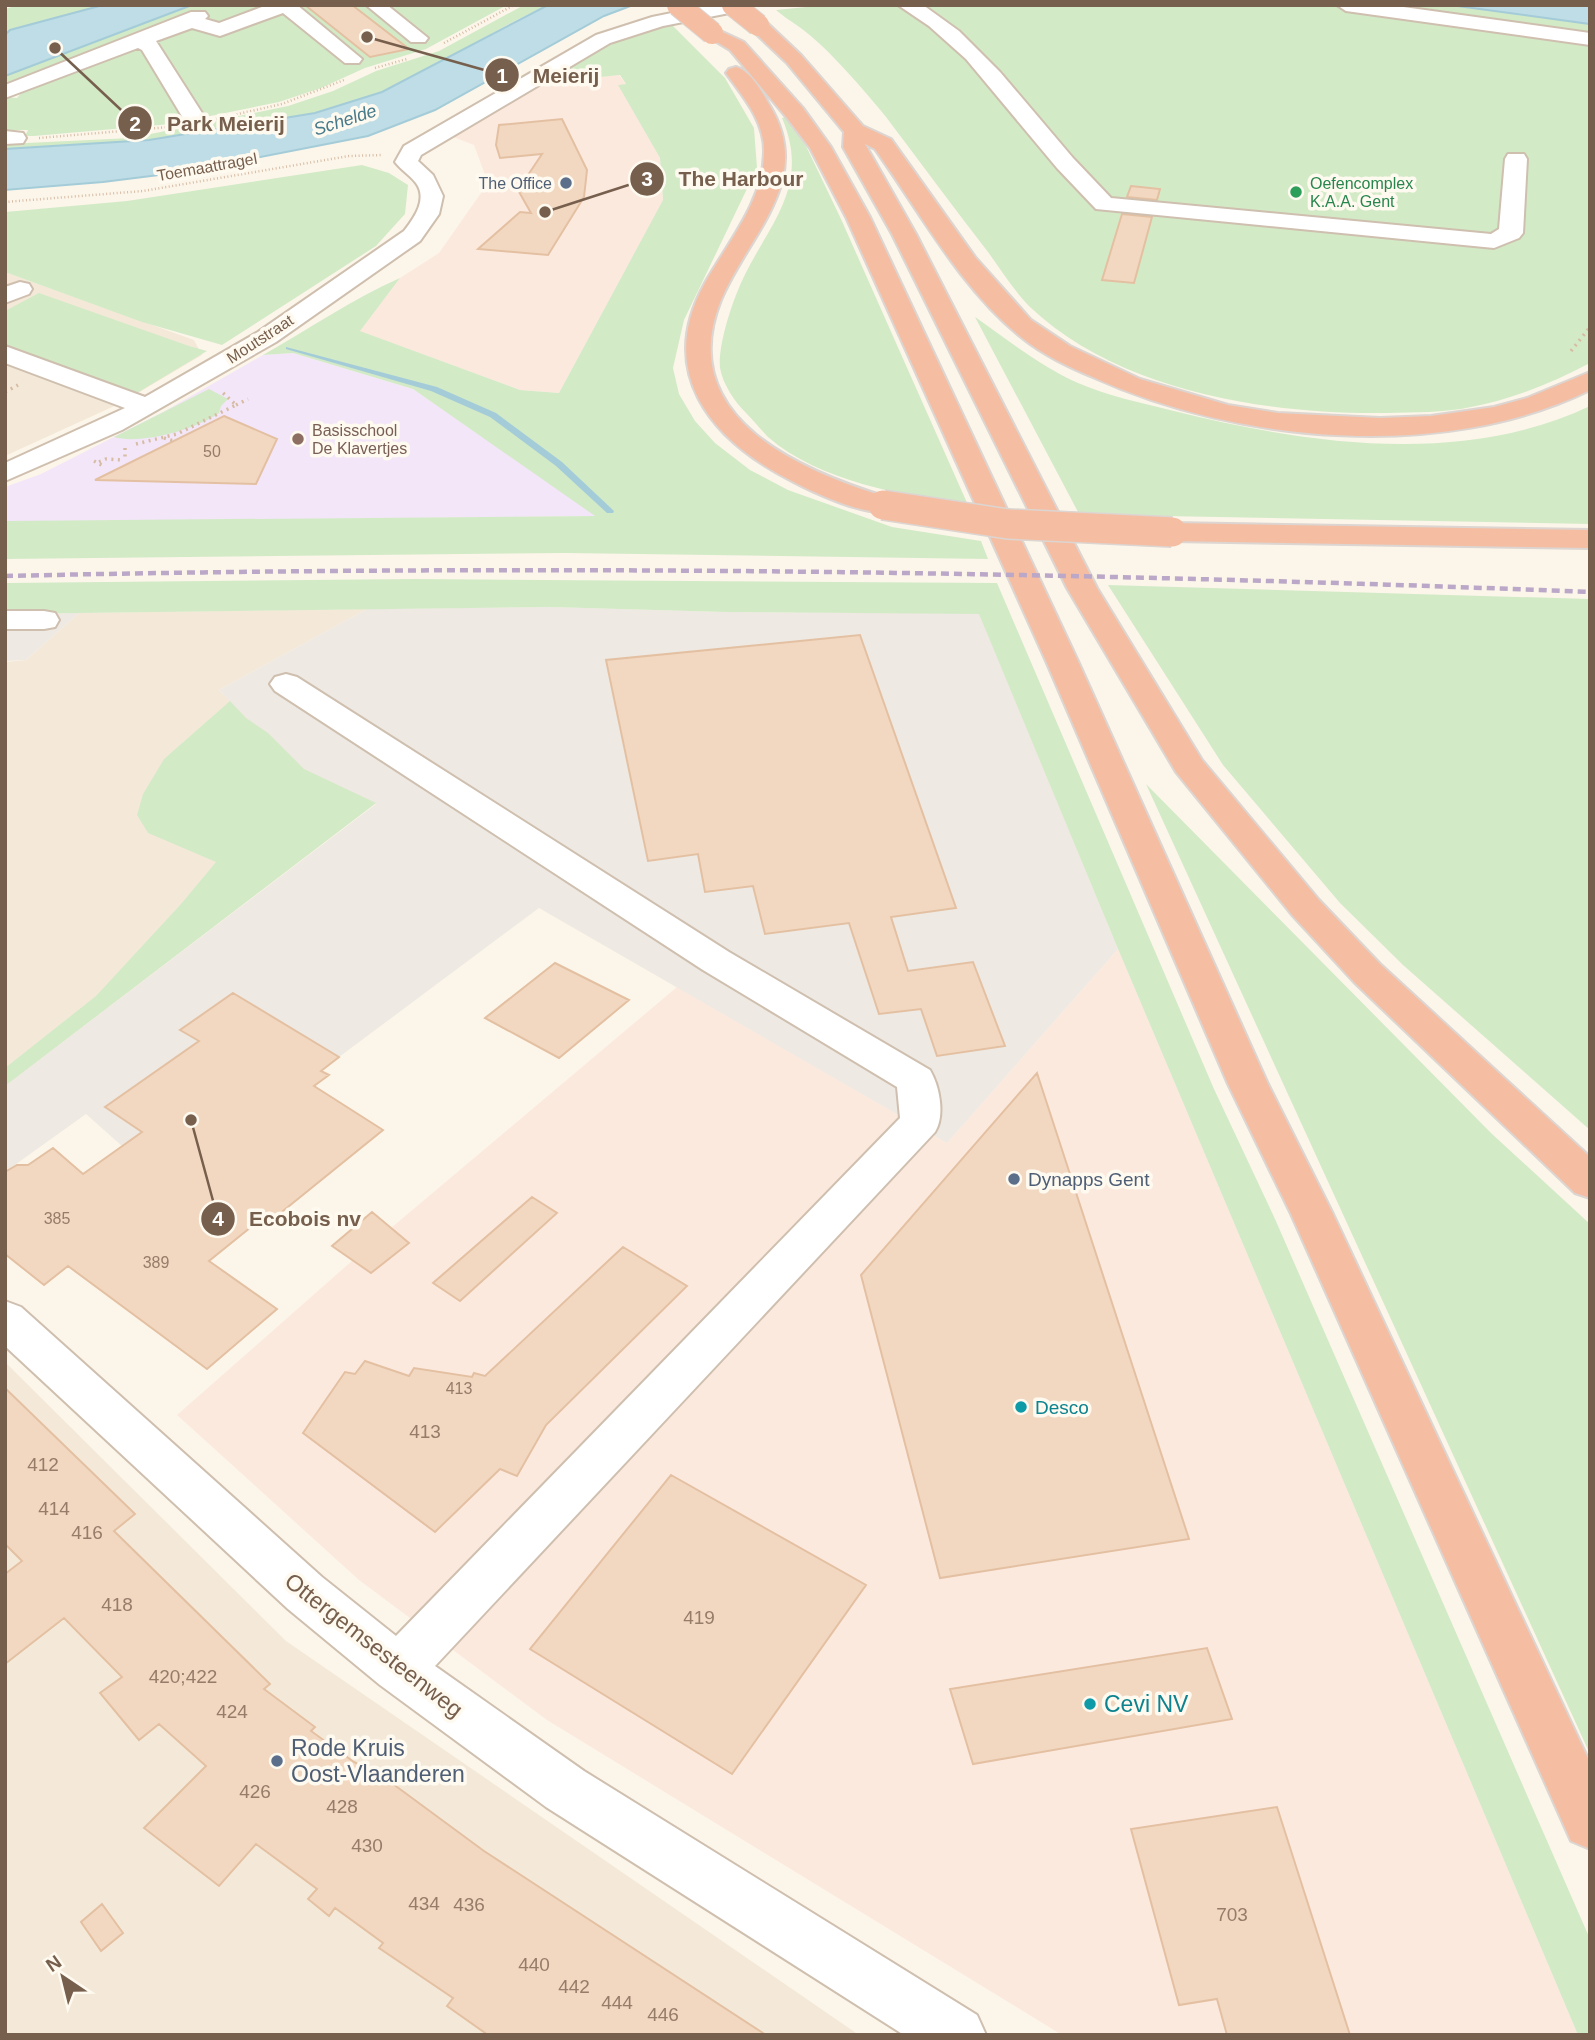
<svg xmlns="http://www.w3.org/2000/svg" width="1595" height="2040" font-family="Arial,sans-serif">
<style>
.residential{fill:#f4e9d8}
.commercial{fill:#fce9de}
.industrial{fill:#eee9e2}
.education{fill:#f3e6f9}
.green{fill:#d3eac7}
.water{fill:#bedde6;stroke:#a4ccd8;stroke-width:2}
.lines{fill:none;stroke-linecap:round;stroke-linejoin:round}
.stream{fill:#a4ccd8;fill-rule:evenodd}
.building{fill:#f2d8c1;stroke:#e4c0a2;stroke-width:2}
.minor-casing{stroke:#cfbfaf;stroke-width:4}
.highway-casing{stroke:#dcd5d1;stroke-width:4}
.path-far1{stroke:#d7bca4;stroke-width:2.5;stroke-dasharray:1 2.5;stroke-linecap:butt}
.path{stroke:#d7bca4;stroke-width:3.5;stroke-dasharray:2 4.5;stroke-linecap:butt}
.minor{fill:#fff;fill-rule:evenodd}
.highway{fill:#f5bea2;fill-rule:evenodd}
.rail{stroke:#bba7c7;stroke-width:4.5;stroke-dasharray:8 5;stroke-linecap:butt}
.highway-bridge-far1-casing{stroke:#dcd5d1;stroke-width:24;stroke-linecap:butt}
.highway-bridge-casing{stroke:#dcd5d1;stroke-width:32;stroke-linecap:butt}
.highway-bridge-far1{stroke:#f5bea2;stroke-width:22}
.highway-bridge{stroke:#f5bea2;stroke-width:29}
.service-dot{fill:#5c6f8a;stroke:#fffaf0;stroke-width:2.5}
.leisure-dot{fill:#2e9e5b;stroke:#fffaf0;stroke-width:2.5}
.education-dot{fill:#8d6e63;stroke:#fffaf0;stroke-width:2.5}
.culture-dot{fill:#0f9aa8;stroke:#fffaf0;stroke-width:2.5}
.labels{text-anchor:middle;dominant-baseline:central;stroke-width:7;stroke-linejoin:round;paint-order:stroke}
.far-street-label{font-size:16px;fill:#775f4d;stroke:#fffaf0}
.far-service-label{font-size:16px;fill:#4e5e75;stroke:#fffaf0;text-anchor:end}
.far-leisure-label{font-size:16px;fill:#27864d;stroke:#fffaf0;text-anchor:start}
.far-education-label{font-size:16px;fill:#785e54;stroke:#fffaf0;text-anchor:start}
.number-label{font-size:16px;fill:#967d6a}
.far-water-label{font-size:18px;font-style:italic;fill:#477a8a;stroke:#fffaf0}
.service-label{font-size:19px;fill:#4e5e75;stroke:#fffaf0;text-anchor:start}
.culture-label{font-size:19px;fill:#0d838f;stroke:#fffaf0;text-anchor:start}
.near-number-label{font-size:19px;fill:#967d6a}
.near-street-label{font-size:23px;fill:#775f4d;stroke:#fffaf0}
.near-culture-label{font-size:23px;fill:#0d838f;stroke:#fffaf0;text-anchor:start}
.near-service-label{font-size:23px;fill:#4e5e75;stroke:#fffaf0;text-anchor:start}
.leader{fill:none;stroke:#775f4d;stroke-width:2.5}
.callout-dot{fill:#775f4d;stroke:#fffaf0;stroke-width:2.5}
.mark-label{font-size:21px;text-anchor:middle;font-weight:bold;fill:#fff}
.callout-label{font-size:21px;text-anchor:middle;font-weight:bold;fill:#775f4d;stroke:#fffaf0;stroke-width:7;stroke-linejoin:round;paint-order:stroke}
</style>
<rect width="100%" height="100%" fill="#fcf6ea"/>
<path class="residential" d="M5,272L194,340L202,355L121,403L5,456Z
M367,609L219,690L230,701L376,803L5,1086V662L26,660L79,613Z
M5,1362L286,1641L859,2035H5Z"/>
<path class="commercial" d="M619,75L626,84L619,86L660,158L663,201L559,393L520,390L359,331L400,278L439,253L488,183L474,145L453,137L543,83Z
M1118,949L1578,2035H1062L547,1720L359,1580L177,1415L353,1260L677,987L947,1143Z"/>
<path class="industrial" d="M550,607L724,612L979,613L1118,949L947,1143L539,908L339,1057L145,1160L122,1146L86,1114L5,1172V1086L376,804L304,769L268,733L246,718L219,690L367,609Z
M79,613L26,660L5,661V614Z"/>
<path class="education" d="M293,353L413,389L597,516L5,522V487L41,474L163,412L263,355Z"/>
<path class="green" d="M18,5H507L426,49L365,68L321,88L279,102L171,124L34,136H25L28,130H5V97L17,98L36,74L5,85V9Z
M524,5H548C491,30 440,67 383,92C324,117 259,125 196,134C134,142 68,151 5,149V144L131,138L288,106L333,91L376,71L439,51Z
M826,5H1450L1590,24V363C1552,383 1513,399 1471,407C1444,413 1414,412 1387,413C1268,415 1118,391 1030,307C1014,291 1001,270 988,252C953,207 920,162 886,117C866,92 827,47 802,29C793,22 785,18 776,10Z
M671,24L725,78L754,128L757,168L684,320L673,368L679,394L695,421L715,443L750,470L788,490L892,527L981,541L988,559L565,553L5,559V521L595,516L413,389L293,353L263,355C309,329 352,299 400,278L360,331L520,390L559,393L663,200L660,158L618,85L626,84L620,75L543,83C584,57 622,35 671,24Z
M786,117L806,146L841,219L968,505C905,496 818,481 768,437C761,430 754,421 747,414C735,402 723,385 720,368C718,348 729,313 736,295C760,231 814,193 782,118Z
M362,165L389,173L408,185L405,214L376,246L222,345L142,322L5,272V212L127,201Z
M39,293L189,346L207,351L137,393L106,382L96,387L5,351V311Z
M975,317C1008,340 1041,367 1078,383C1108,396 1142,403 1174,411C1307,444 1462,467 1590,406V524L1162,516L1078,512Z
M209,389L228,399L221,406L219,413C197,429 141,445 114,437Z
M415,579L997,583L1214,1089L1275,1219L1590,1939V2035H1578L1118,949L979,614L724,612L550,607L5,614V583Z
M1108,585L1590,599V1130L1403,965L1340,903L1223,765Z
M230,701L246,718L268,733L304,769L376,803L5,1086V1068L96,996L181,904L216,862L148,833L137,815L143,794L164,759Z
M1146,784L1491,1133L1590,1224V1754Z"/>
<path class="water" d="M103,5H192L5,76V35L10,30Z
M548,5H633L604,16L435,110L368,136L183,172L103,182L5,190V149L149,140L315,113L382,92Z
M1450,5H1590V24Z"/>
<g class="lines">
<path class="stream" d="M286,347L437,387L496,413L562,462L614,511L613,513H607L556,466L490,417L431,391L286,349Z"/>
</g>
<path class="building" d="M305,5H352L409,49L370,57Z
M562,119L587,170L584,197L548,255L478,249L520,212L531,213L518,190L542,154L500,158L496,145L499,125Z
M1131,186L1160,189L1157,200L1127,197Z
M1122,214L1152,217L1134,283L1102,280Z
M224,416L277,439L256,484L95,480Z
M860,635L956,908L891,917L908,971L973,962L1005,1046L937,1056L921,1009L879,1014L849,923L765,934L753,886L705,892L698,854L648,861L606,660Z
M555,963L629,1000L559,1058L485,1018Z
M233,993L339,1057L321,1071L329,1075L314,1086L383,1130L262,1228L256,1223L209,1261L277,1309L207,1369L68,1266L44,1285L5,1254V1172L17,1165H28L53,1148L83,1174L142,1132L105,1107L199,1041L180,1030Z
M1037,1073L1189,1539L940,1578L861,1275Z
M532,1197L557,1213L460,1301L433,1283Z
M372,1212L409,1243L371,1273L332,1246Z
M623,1247L687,1286L546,1425L517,1476L500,1469L435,1532L303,1433L345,1372L355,1374L365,1361L409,1376L414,1368L472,1377L474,1373L485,1376Z
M5,1388L135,1514L114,1531L270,1684L264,1689L315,1727L311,1731L354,1762L389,1781L484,1851L766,2035H488L447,2006L453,1998L379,1948L383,1943L335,1908L329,1916L308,1899L317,1889L256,1844L219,1886L144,1828L206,1766L159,1724L139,1740L100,1693L122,1677L64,1618L5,1664V1574L22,1561L5,1544Z
M671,1475L866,1585L732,1774L530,1649Z
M1207,1648L1232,1719L973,1764L950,1689Z
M1277,1807L1350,2035H1227L1217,1999L1179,2005L1131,1829Z
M102,1904L123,1933L101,1951L81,1922Z"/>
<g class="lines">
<g class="minor-casing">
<path id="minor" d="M267,5H297L362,59L359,63H345L283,13L220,36L192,28L156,41L202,113L199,118H183L142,50L138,48L5,98V85L191,12H205L208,16L205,19L219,23Z
M366,5H387L428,38L425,42H411Z
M711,5H752L750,9L663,26L610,43L421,155L418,161L433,175L443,196L439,214L420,241L276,342L122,430L5,481V463L125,408L5,363V346L145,397L258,332L404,231C414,218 428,199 416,183C410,175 401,170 395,162L404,146L596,35L652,17Z
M898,5H923L959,31L1000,72L1073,158L1111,198L1491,234L1499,229L1505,159L1508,154H1524L1527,159L1523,233L1519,238L1494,248L1096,209L1057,168L966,59L929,26Z
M1337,5H1389L1590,33V45L1346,11Z
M5,131L23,133L26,138L23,143L5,144Z
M20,282L29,284L32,289L29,294L5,303V287Z
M5,611H44L55,613L59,620L55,627L44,629H5Z
M286,674L297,677L729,952L930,1070C940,1087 945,1116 935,1132L435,1666L584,1771L977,2015L986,2035H904L546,1807L380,1685L288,1609L5,1346V1301L21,1307L322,1577L396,1636L900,1118L897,1087L703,970L275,691L270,684L275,677Z"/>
</g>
<g class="highway-casing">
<path id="highway" d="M758,19L765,21L801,55L863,126L891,139L975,257L1031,320L1070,346L1140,379L1228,405L1278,413L1380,418L1431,416L1494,407L1527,398L1590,372V390C1444,462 1239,443 1095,378C1069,367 1043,355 1021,337C960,288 920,212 875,149L865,144L916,234L1097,588L1202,760L1319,900L1380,964L1590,1157V1198L1575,1193L1354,982L1293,916L1176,772L1067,588L892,234L843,147L844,132L787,63L751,29L748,25L751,21Z
M712,27L744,42L803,108L831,147L870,217L1078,661L1268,1084L1333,1214L1590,1763V1849L1571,1841L1291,1214L1228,1084L1046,661L846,217L810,148L787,118L730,50L702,33L705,29Z
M736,67C751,71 762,92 770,106C815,181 748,235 721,300C673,419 803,472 893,499L897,505L893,511C867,518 812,492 788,479C709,438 656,371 705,283C728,242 763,202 764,153C765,121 743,97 726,73L729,69Z
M1172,523L1590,530V548L1172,541L1162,538L1157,532L1162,526Z"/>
</g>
<path class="path-far1" d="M444,43L514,5
M375,68L407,59
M216,119L282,104L344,80
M39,138L169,127
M5,202L143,191L349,156L382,155"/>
<path class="path" d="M1571,351L1590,327
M5,392L18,385
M236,405L248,399
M164,438L174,441
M136,444L177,434L236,405L222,392
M125,448V461
M94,461L105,467
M99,462L106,459L124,460"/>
<use href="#minor" class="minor"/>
<use href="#highway" class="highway"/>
<path class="rail" d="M5,576C533,564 1062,571 1590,592"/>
<g class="highway-bridge-far1-casing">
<path id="highway-bridge-far1" d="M678,5L712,33
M733,5L758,25"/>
</g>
<g class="highway-bridge-casing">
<path id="highway-bridge" d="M883,505L1008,524L1172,532"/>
</g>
<use href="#highway-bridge-far1" class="highway-bridge-far1"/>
<use href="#highway-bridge" class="highway-bridge"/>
</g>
<g class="service-dot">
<circle cx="566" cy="183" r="7"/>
<circle cx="1014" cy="1179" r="7"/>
<circle cx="277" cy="1761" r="7"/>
</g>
<circle class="leisure-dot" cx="1296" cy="192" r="7"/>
<circle class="education-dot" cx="298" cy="439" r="7"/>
<g class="culture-dot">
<circle cx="1021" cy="1407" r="7"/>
<circle cx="1090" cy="1704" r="7"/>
</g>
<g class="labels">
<g class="far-street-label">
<text transform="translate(207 167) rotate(-10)">Toemaattragel</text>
<text transform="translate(260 339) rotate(-33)">Moutstraat</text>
</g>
<g class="far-service-label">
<text x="552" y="183">The Office</text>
</g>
<g class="far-leisure-label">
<text x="1310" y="183">Oefencomplex<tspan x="1310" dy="18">K.A.A. Gent</tspan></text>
</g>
<g class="far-education-label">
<text x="312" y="430">Basisschool<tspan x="312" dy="18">De Klavertjes</tspan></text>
</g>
<g class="number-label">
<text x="212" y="451">50</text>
<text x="57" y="1218">385</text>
<text x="156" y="1262">389</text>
<text x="459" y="1388">413</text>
</g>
<g class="far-water-label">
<text transform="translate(345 120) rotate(-18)">Schelde</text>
</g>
<g class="service-label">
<text x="1028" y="1179">Dynapps Gent</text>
</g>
<g class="culture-label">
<text x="1035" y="1407">Desco</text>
</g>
<g class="near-number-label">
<text x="425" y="1431">413</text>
<text x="43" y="1464">412</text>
<text x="54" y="1508">414</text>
<text x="87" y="1532">416</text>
<text x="117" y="1604">418</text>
<text x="699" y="1617">419</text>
<text x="183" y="1676">420;422</text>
<text x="232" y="1711">424</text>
<text x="255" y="1791">426</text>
<text x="342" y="1806">428</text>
<text x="367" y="1845">430</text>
<text x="424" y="1903">434</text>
<text x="469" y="1904">436</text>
<text x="1232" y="1914">703</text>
<text x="534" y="1964">440</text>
<text x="574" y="1986">442</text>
<text x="617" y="2002">444</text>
<text x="663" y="2014">446</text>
</g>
<g class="near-street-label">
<text transform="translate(374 1645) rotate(38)">Ottergemsesteenweg</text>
</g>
<g class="near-culture-label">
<text x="1104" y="1704">Cevi NV</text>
</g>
<g class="near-service-label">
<text x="291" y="1748">Rode Kruis<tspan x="291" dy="26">Oost-Vlaanderen</tspan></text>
</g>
</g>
<path class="leader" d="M367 37L502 75M55 48L135 123M545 212L647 179M191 1120L218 1219"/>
<g class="callout-dot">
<circle cx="367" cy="37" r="7"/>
<circle cx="55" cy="48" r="7"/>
<circle cx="545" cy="212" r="7"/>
<circle cx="191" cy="1120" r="7"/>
<circle cx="502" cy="75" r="18"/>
<circle cx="135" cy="123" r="18"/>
<circle cx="647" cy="179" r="18"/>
<circle cx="218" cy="1219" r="18"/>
</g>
<g class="mark-label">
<text x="502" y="83">1</text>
<text x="135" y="131">2</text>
<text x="647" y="186">3</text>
<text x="218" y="1226">4</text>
</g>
<g class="callout-label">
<text x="566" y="83">Meierij</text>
<text x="226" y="131">Park Meierij</text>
<text x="741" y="186">The Harbour</text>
<text x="305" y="1226">Ecobois nv</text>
</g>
<rect width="1595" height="2040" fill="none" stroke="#775f4d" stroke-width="14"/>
<g transform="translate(63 1977) rotate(325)" stroke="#fffaf0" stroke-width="5" paint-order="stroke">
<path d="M0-5L12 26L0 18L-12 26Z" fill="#775f4d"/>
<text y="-10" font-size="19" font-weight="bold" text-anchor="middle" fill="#775f4d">N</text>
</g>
</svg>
